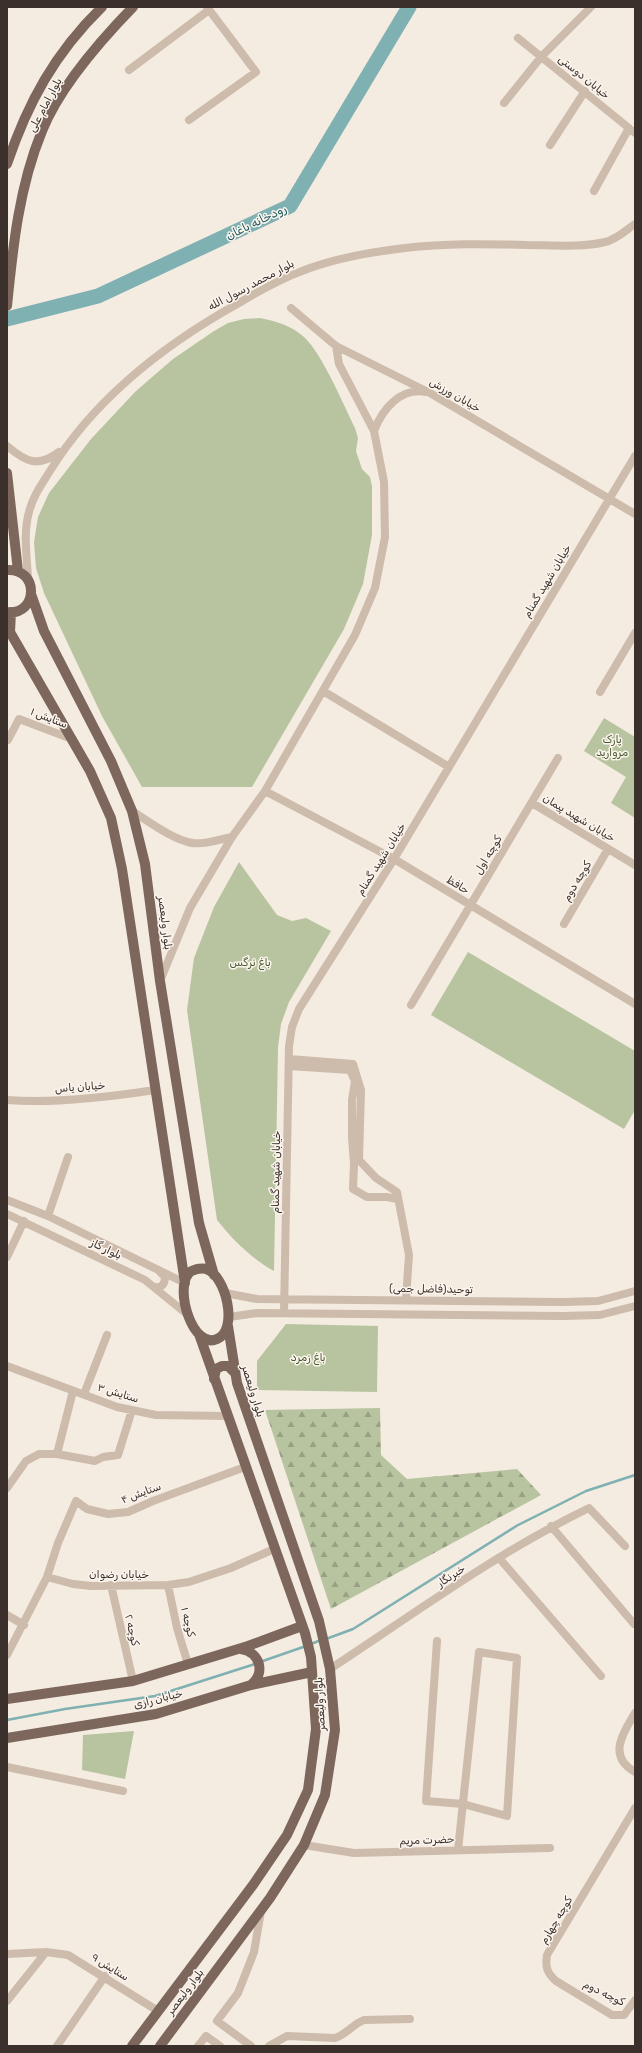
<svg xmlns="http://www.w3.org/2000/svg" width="642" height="2053" font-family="Rubik,'Noto Sans Arabic',sans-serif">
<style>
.forest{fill:url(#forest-firs)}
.park{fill:#b8c4a0}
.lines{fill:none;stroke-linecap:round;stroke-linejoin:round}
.stream{stroke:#7fb0b2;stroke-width:2.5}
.river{stroke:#7fb0b2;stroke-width:15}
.minor{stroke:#cdbbac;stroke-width:8}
.major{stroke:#7d675c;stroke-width:10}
.labels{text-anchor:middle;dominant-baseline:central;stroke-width:3;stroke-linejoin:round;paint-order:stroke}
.street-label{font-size:11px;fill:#3b302b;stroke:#fbf5ee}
.park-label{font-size:11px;fill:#4a5a2e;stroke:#fbf5ee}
.water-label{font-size:12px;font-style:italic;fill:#1f5a5e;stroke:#fbf5ee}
</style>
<defs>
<pattern id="forest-firs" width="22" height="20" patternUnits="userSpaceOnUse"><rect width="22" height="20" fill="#b8c4a0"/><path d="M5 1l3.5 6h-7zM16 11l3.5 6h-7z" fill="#97a083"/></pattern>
</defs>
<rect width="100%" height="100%" fill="#f4ebe1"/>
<path class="forest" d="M380,1408L381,1455L407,1479L517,1469L541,1495L331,1609L265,1410Z"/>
<path class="park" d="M260,318C276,321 292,326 304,337C323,355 343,404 355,428L358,438L356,451L362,469L370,477L372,486V535L363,584L344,629L252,787H142L102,716L44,593L36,568L34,542L38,517L49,493L91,439L136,391L173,359L214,331L228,323L244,319Z
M604,718L635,737V818L611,803L626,777L584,751Z
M239,862L277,915L292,921L306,918L331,931L289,1002L281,1024L278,1047L274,1271C251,1258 234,1241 217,1220L187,1010L194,958L214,907Z
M468,952L635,1051V1110L624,1129L431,1015Z
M286,1324L378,1326L377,1392L257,1390V1361Z
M134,1731L125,1779L82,1770L83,1735Z"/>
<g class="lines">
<path class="stream" d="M326,1639L353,1629L518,1525L586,1491L635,1475
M311,1644L321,1640
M260,1662L306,1646
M7,1720L65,1709L155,1696L255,1664"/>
<path class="river" d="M7,319L98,296L290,206L409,7"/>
<path class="minor" d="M518,38L635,133
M129,70L209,10
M504,103L541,57L591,7
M189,120L256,72L207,7
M550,145L585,91
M594,191L629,128
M291,308L336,346L430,393L635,514
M374,431C382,410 400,387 426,392
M7,446C26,462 38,468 59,452
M28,579C27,557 23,533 29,512C33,496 42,484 50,471C95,398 165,344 239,303C259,291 280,279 302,271C335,258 370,252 405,248C445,243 487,244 527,245C552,245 580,248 605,242C616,240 626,230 635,224
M323,691L449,767
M600,692L635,633
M8,740L19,719L72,739
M265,791L394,859L635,1004
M532,803L635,865
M132,811C148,821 173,840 192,843C205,845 220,839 232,837
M564,924L608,849
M160,981L190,908L232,837L265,791L355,635L375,588L385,537L384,482L374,431L339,364L336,346
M411,1005L558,758
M289,1059L353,1064L361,1090L359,1160L376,1178L397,1192L409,1255L406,1299
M289,1066L350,1070L355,1081L352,1100V1137L354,1164L353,1189L367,1197H387L397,1199
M7,1100C53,1104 109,1097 155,1090
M7,1200L48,1216L185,1283
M7,1214L145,1280L188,1315
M48,1216L68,1157
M7,1257L24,1221
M155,1287C162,1288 165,1284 165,1277L160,1272
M225,1293L257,1299L563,1302L598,1301L635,1291
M284,1313L289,1046L292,1027L299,1009L394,859L635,456
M229,1317L257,1313L563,1316L600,1315L635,1306
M7,1366L117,1407L156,1415L227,1416
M84,1394L107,1335
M57,1454L95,1461L103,1457L118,1455L132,1410
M7,1488L26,1461L39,1454H57L73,1391
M551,1526L634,1624
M499,1558L601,1676
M47,1577L73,1584L91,1586L168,1585L189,1582L231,1568L274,1549
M111,1585L133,1681
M168,1585L177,1628L188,1664
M7,1615L24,1625
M437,1641L426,1801L463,1804L507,1816L517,1658L479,1652L458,1850
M7,1655L47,1577L58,1543L76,1501L87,1509L108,1514L128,1512L153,1501L245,1467
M330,1669C415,1613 498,1552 589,1508L625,1546
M635,1713C623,1733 607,1756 635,1772
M7,1767L123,1791
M635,1808L547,1955C545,1967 547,1973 556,1981L612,2015H624L635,2000
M304,1845L354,1853L550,1848
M7,1954L46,1952L68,1955L158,2011
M7,2001L46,1952
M57,2046L105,1976
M198,2046L206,2036L220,2046
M251,2046L217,2021L238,1993L254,1952L261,1911
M269,2046L287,2036L335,2038C347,2034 353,2024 364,2020L410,2019"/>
<path class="major" d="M7,164C28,102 55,53 102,7
M7,306C13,246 19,187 42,131C60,86 100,41 133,7
M7,473L18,571
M7,570C40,568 38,616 7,612
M31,594L44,631L111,761L132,811L145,864L160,981L199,1223L214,1275
M11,612L10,632L90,771L111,818L122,869L185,1283
M197,1269C199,1269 203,1268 206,1269C226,1275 239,1330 217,1339C193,1350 174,1289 189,1273C190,1271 194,1270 197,1269Z
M214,1379L216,1369L222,1366H228L234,1372
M241,1649C260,1652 266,1673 251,1685
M7,1699L133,1681L248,1646L302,1626
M7,1738L156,1714L251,1685L312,1672
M132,2046L253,1885L287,1835L308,1790L316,1729L311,1657L305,1633L199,1334
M160,2046L270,1898L304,1845L325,1795L335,1730L330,1669L319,1621L237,1383L228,1326"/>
</g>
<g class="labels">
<g class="street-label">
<text transform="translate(584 77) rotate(39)">خیابان دوستی</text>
<text transform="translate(45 105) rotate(-62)">بلوار امام علی</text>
<text transform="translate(251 285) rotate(-28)">بلوار محمد رسول الله</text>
<text transform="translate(455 395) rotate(30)">خیابان ورزش</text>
<text transform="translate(547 581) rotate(-59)">خیابان شهید گمنام</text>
<text transform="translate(49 718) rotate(21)">ستایش ۱</text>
<text transform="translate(579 818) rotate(31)">خیابان شهید پیمان</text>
<text transform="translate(488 855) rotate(-59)">کوچه اول</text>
<text transform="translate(381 859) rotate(-58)">خیابان شهید گمنام</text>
<text transform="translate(577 881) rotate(-59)">کوچه دوم</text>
<text transform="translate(458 885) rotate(31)">حافظ</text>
<text transform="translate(165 923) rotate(83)">بلوار ولیعصر</text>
<text transform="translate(80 1087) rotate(-4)">خیابان یاس</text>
<text transform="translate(276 1172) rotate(-89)">خیابان شهید گمنام</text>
<text transform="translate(106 1249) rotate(26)">بلوار گاز</text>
<text transform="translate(431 1289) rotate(1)">توحید(فاضل جمی)</text>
<text transform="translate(253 1391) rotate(73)">بلوار ولیعصر</text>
<text transform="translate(118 1393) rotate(17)">ستایش ۳</text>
<text transform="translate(141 1493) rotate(-20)">ستایش ۴</text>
<text x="119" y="1574">خیابان رضوان</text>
<text transform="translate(451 1576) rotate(-33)">خبرنگار</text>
<text transform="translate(188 1622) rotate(76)">کوچه ۱</text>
<text transform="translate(132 1630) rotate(77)">کوچه ۲</text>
<text transform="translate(158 1699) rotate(-14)">خیابان رازی</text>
<text transform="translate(320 1704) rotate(-93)">بلوار ولیعصر</text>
<text transform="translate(427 1840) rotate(-2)">حضرت مریم</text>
<text transform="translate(556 1920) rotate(-59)">کوچه چهارم</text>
<text transform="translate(110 1967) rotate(32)">ستایش ۹</text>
<text transform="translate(185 1992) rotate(-53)">بلوار ولیعصر</text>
<text transform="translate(604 1993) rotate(26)">کوچه دوم</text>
</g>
<g class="park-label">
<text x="612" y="739">پارک<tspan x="612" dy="13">مروارید</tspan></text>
<text x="250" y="962">باغ نرگس</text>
<text x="308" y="1357">باغ زمرد</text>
</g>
<g class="water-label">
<text transform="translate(256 222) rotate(-26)">رودخانه باغان</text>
</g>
</g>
<rect width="642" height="2053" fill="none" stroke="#3b302b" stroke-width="16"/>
</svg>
